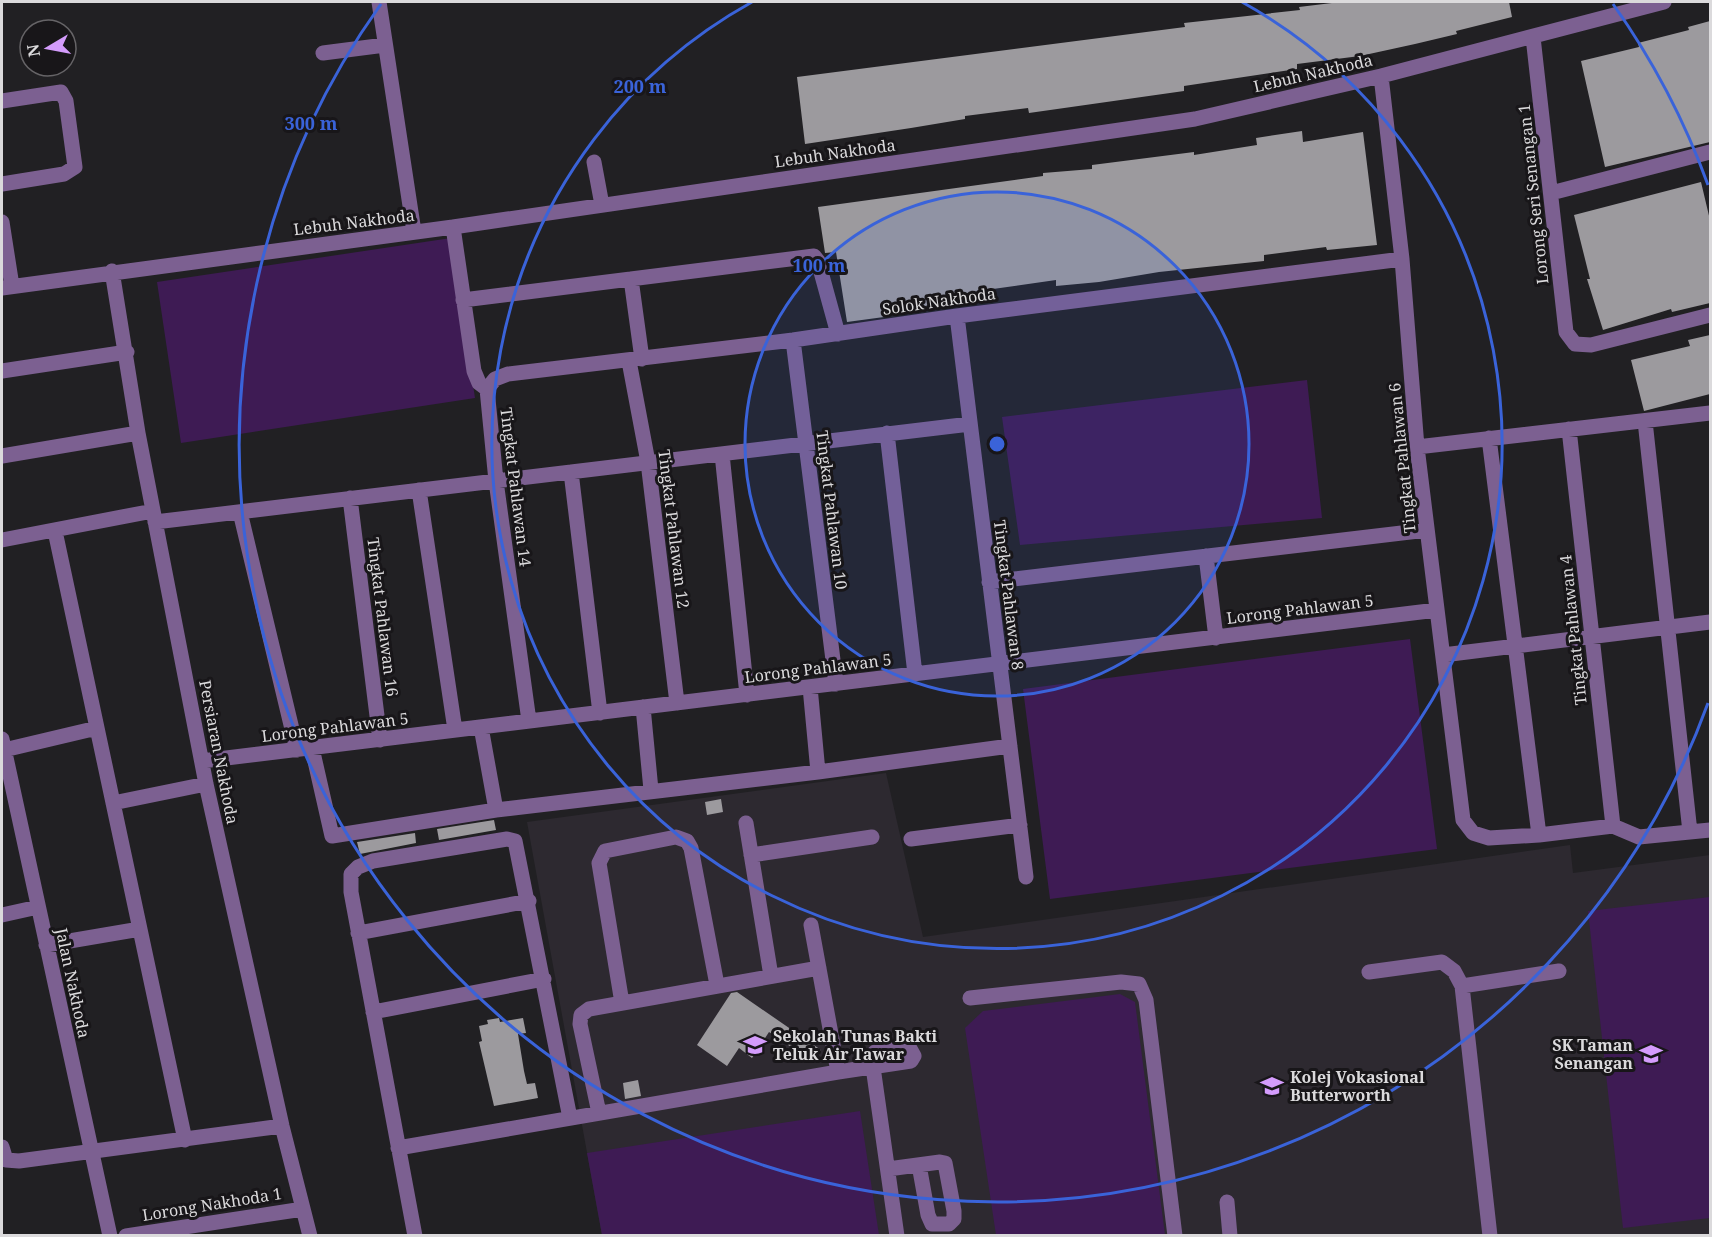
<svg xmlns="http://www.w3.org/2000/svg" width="1712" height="1237" font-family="'Noto Serif',serif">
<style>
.built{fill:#2d2930}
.green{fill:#3e1b54}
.building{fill:#9c9a9e}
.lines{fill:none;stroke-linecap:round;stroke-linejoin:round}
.minor{stroke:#7c6091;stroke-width:15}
.ring{fill:none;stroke:#3a63d9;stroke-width:3}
.labels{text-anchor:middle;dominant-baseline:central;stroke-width:6;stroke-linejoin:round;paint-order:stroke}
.street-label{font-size:16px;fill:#dbdadc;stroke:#181619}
.poi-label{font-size:16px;font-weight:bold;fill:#dbdadc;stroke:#181619;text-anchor:start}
.centre{fill:#3a63d9;stroke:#181619;stroke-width:3}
.ring-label{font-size:18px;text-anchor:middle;font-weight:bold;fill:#3a63d9;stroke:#181619;stroke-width:6;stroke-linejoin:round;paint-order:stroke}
</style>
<rect width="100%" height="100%" fill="#212023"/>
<path class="built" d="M886,773L923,937L1570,845L1573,873L1710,855V1235H602L527,822Z"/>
<path class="green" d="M451,238L475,398L181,443L157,282Z
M1307,380L1322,518L1020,545L1002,417Z
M1410,639L1437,849L1050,899L1023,689Z
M1710,897V1218L1623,1228L1588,911Z
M1120,994L1135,1002L1165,1235H996L965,1028L983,1011Z
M860,1111L879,1235H602L587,1153Z"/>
<path class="building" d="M1340,2H1509L1512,17L1456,31L1457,34L1415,44L1360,56L1297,64V69L1184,86V91L1029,113L1028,108L965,116V119L911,128L805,144L797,77L1185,27L1184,23L1300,10L1299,7Z
M1710,21V142L1605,167L1581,61L1639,47L1638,43L1689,30L1688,27Z
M1302,131L1303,142L1363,132L1377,245L1327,250L1326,247L1264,255V261L1159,272L1099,282L1056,286V280L993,289L939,298L940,305L884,313V317L847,322L836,252L825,253L818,207L1043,176V173L1092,169V165L1194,152V155L1257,145L1256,138Z
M1701,182L1710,220V303L1672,312L1671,309L1603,330L1587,279H1590L1574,215Z
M1710,335V394L1644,411L1631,360L1690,346L1688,340Z
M721,799L723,812L707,815L705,802Z
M494,820L496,830L439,840L437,829Z
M415,833L416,843L360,854L357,842Z
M737,992L821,1050L813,1062L769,1032L752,1058L739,1048L727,1066L697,1045L731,993Z
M499,1018L500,1022L523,1018L526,1033L518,1034L524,1071L527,1084L535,1083L538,1098L494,1106L479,1042L482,1041L479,1026L488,1024L487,1020Z
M638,1080L641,1096L625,1099L623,1083Z"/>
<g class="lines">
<path class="minor" d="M379,2L414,232
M1533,37L1566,332L1575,344L1591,345L1710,315
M323,53L385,45
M1381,76L1402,259L1417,447L1463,820L1473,833L1489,838L1539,835L1613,826L1639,837L1710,830
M2,101L61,92L66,101L75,167L64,174L2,184
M594,162L602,205
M1551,193L1710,152
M2,222L12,286
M453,227L474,371L479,383L487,389
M112,271L138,433L206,784L282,1126L310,1236
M631,279L642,359
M2,288L453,227L1195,119L1381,76L1664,2
M463,300L814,256L818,261L838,334
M957,316L1026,877
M793,340L836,684
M629,361L648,462L677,703
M2,371L127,352
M487,389L495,379L508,374L793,340L957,316L1402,259
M487,389L496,481L529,721
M1645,421L1690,832
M1569,429L1613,826
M887,433L915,674
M1489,438L1539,835
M1417,447L1710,413
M722,454L747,695
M2,456L138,433
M571,472L600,713
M419,490L455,730
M350,498L380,740
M240,512L297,750
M155,522L970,424
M55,531L185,1140
M2,540L153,511
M1206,556L1216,638
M989,582L1427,530
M1443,655L1710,622
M810,687L818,772
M643,707L651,790
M481,727L496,810
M2,739L110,1236
M312,748L332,836L496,810L818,772L1010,746
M4,750L97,728
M202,761L1437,610
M113,803L206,784
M746,823L771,976
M911,839L1020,825
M751,855L872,837
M2,915L38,907
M811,925L838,1072
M358,933L529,901
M46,945L140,929
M1369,972L1442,962L1454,971L1462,986L1490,1236
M1462,986L1559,971
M970,998L1121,982L1139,984L1146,1000L1175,1236
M622,1003L599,863L605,851L676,837L687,841L691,848L717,985
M373,1012L544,979
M599,1113L580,1024L581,1015L589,1009L819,968
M2,1147L6,1160L19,1161L282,1126
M398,1148L838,1072L911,1061L914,1056L909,1047L875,1052L871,1057L873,1067L897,1236
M888,1169L940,1162L945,1163L954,1211V1219L949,1224H932L928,1215L919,1165
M1227,1202L1230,1236
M126,1236L303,1209
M415,1236L351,892V874L358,867L373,861L507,839L515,841L570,1118"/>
</g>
<circle cx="997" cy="444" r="252" fill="#3a63d9" fill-opacity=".12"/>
<g class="ring">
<circle cx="997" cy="444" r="252"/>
<path d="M1242 2A505 505 0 1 1 752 2"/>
<path d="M1708 703A757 757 0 1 1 381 4M1613 4A757 757 0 0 1 1708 185"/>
</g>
<defs>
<g id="school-bare" transform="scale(1.8)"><path d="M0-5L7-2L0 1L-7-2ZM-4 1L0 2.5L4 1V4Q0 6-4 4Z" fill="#d49cfc" stroke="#181619" stroke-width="2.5" paint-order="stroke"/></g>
<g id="university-bare" transform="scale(1.8)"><path d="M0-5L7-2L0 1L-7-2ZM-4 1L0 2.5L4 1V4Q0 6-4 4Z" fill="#d49cfc" stroke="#181619" stroke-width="2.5" paint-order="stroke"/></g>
</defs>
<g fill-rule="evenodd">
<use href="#school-bare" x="755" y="1045"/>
<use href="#school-bare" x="1651" y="1054"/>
<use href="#university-bare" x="1272" y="1086"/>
</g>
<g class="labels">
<g class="street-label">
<text transform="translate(1313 73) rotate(-13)">Lebuh Nakhoda</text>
<text transform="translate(835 153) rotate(-8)">Lebuh Nakhoda</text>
<text transform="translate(1533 194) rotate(-96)">Lorong Seri Senangan 1</text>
<text transform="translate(354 222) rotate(-7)">Lebuh Nakhoda</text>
<text transform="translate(939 301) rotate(-8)">Solok Nakhoda</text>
<text transform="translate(1402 458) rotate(-96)">Tingkat Pahlawan 6</text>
<text transform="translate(516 487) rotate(83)">Tingkat Pahlawan 14</text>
<text transform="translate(832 510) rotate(83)">Tingkat Pahlawan 10</text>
<text transform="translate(674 529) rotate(83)">Tingkat Pahlawan 12</text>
<text transform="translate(1009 595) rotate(83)">Tingkat Pahlawan 8</text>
<text transform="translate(1300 609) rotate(-7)">Lorong Pahlawan 5</text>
<text transform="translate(383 617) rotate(83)">Tingkat Pahlawan 16</text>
<text transform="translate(1573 630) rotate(-96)">Tingkat Pahlawan 4</text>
<text transform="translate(818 668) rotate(-7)">Lorong Pahlawan 5</text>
<text transform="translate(335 727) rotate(-7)">Lorong Pahlawan 5</text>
<text transform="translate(219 752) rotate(79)">Persiaran Nakhoda</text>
<text transform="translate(73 983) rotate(78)">Jalan Nakhoda</text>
<text transform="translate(212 1204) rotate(-9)">Lorong Nakhoda 1</text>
</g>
<g class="poi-label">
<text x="773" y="1036">Sekolah Tunas Bakti<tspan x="773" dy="18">Teluk Air Tawar</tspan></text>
<text x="1633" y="1045" text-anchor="end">SK Taman<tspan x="1633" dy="18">Senangan</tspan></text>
<text x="1290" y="1077">Kolej Vokasional<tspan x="1290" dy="18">Butterworth</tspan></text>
</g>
</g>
<circle cx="997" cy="444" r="9" class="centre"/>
<g class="ring-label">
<text x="640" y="93">200 m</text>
<text x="311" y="130">300 m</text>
<text x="819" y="272">100 m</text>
</g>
<rect width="1712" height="1237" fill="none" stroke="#dbdadc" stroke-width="6"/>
<g transform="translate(48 48) rotate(260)"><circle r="28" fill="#181619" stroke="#666467" stroke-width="1.5"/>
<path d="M0-4.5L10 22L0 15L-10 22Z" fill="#d49cfc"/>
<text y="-9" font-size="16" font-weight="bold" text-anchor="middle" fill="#dbdadc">N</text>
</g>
</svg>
